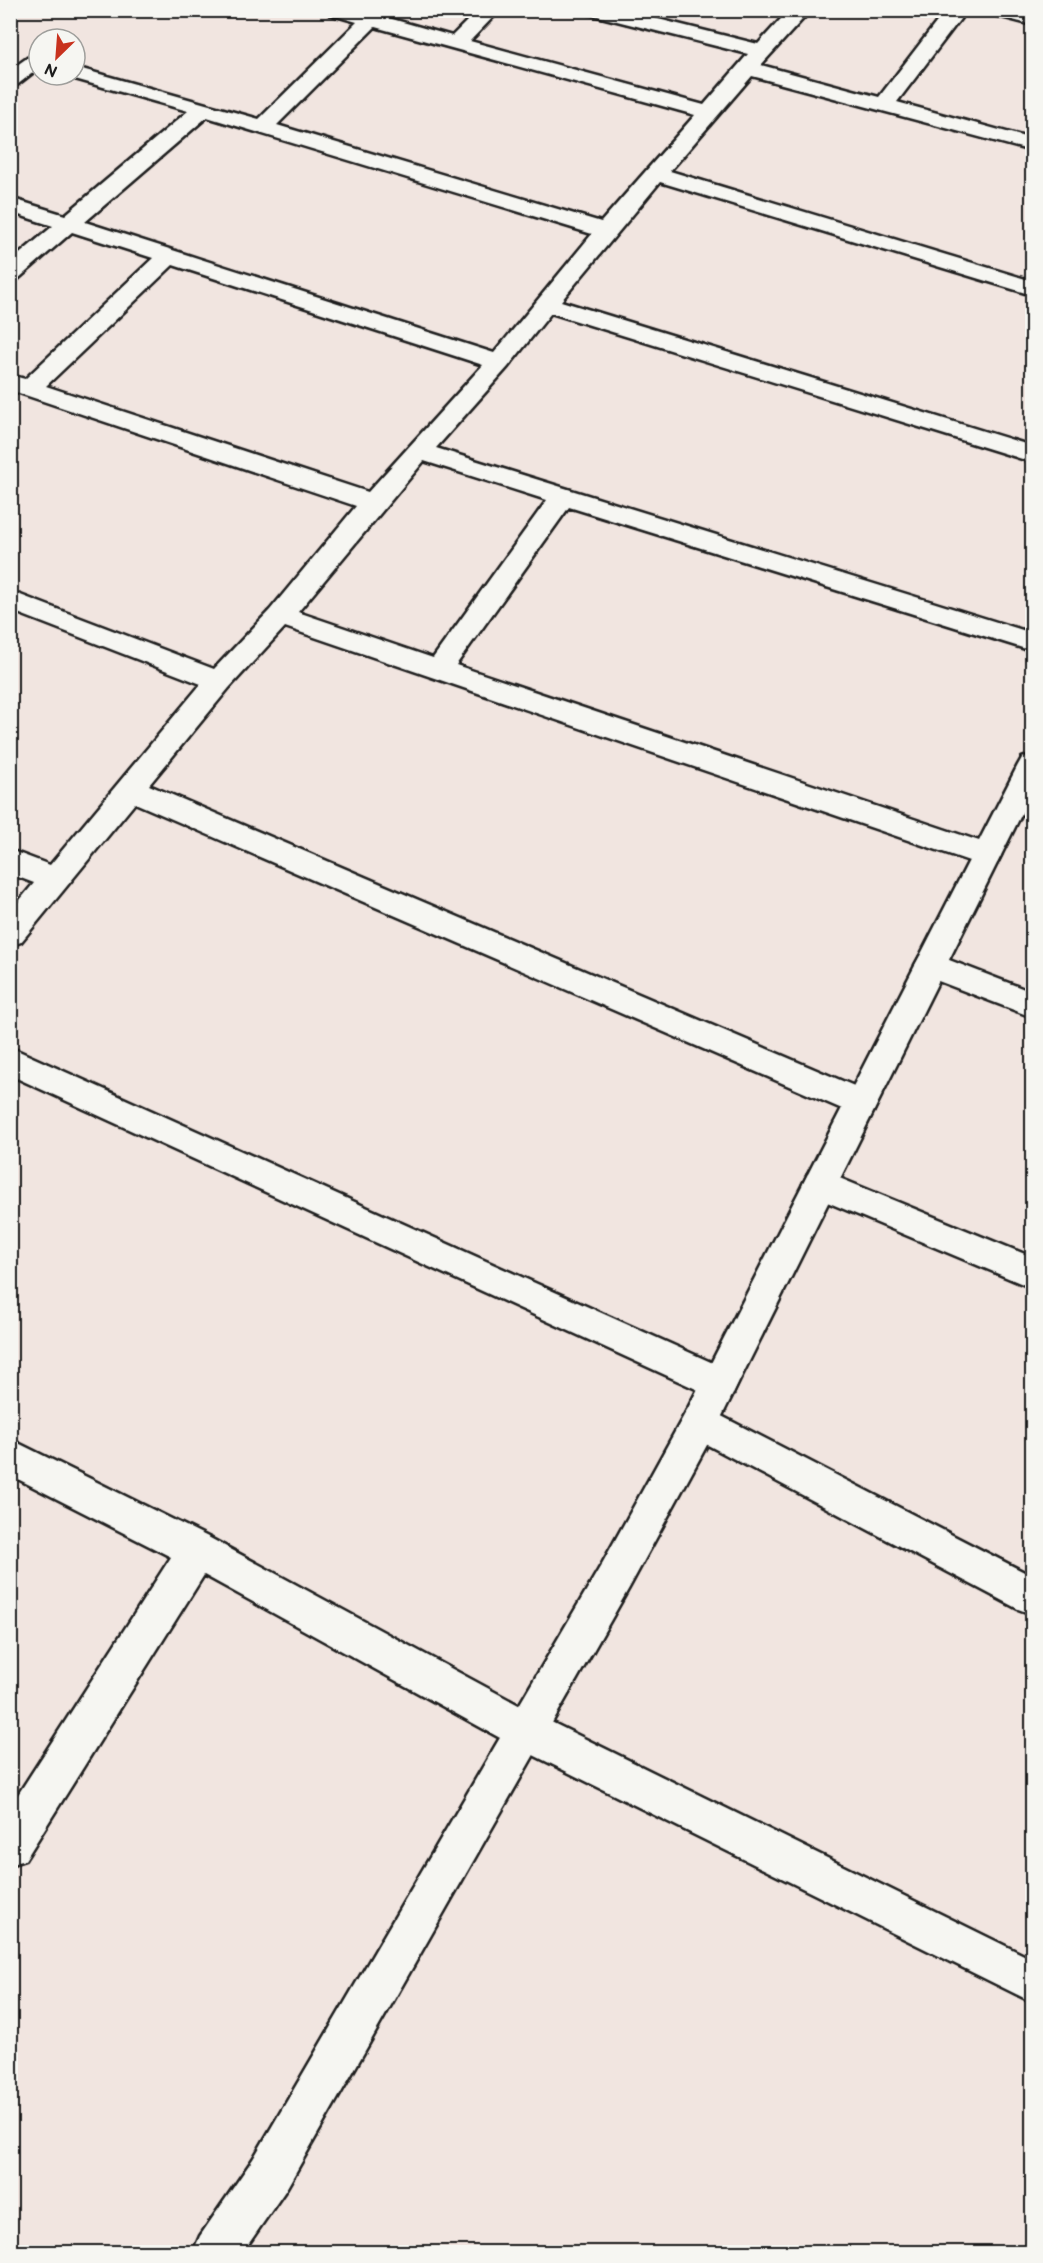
<svg xmlns="http://www.w3.org/2000/svg" width="1043" height="2263" font-family="'Balsamiq Sans',sans-serif">
<style>
.lines{fill:none;stroke-linecap:round;stroke-linejoin:round}
.minor-casing{stroke:#1c1c1c;stroke-width:5}
.secondary-casing{stroke:#1c1c1c;stroke-width:5}
.minor{fill:#f6f6f2;fill-rule:evenodd}
.secondary{fill:#f6f6f2;fill-rule:evenodd}
</style>
<rect width="100%" height="100%" fill="#f1e5e0"/>
<filter id="ink" filterUnits="userSpaceOnUse"><feTurbulence type="fractalNoise" baseFrequency=".0167" numOctaves="2"/><feDisplacementMap in="SourceGraphic" scale="12" xChannelSelector="R" yChannelSelector="G"/><feConvolveMatrix kernelMatrix="1 2 1 2 8 2 1 2 1" color-interpolation-filters="sRGB"/></filter>
<g filter="url(#ink)">
<g class="lines">
<g class="minor-casing">
<path id="minor" d="M326,10L367,12L391,10L385,17L452,36L478,10H500L470,41L704,105L748,54L589,14L586,10H622L758,44L789,10H811L761,65L879,97L946,10H967L897,102L1032,139V151L752,76L670,171L1032,281V295L660,182L561,301L1032,446V462L551,313L508,367L436,448L1032,633V651L569,507L456,665L997,847L1001,855L997,863L986,866L975,863L285,627L229,688L149,785L873,1094L877,1103L873,1112L861,1116L849,1112L135,803L21,942L10,946V912L34,883L10,874V850L50,865L201,684L10,610V591L214,669L270,610L356,506L10,390V375L25,379L153,258L72,232L18,279L10,281V262L53,226L10,212V198L65,215L188,111L68,77L66,75H75V67L259,119L357,22L329,14ZM375,27L695,115L601,222L277,125ZM207,117L592,234L494,353L85,222ZM173,265L483,365L368,492L46,386ZM424,461L547,500L433,658L298,612Z
M987,10H1023L1032,13V25L990,14Z
M34,56L39,57V68L17,85L10,87V70L27,58Z
M931,953L1032,992V1017L920,974L915,965L920,956Z
M10,1047L733,1372L738,1383L733,1394L720,1399L707,1394L10,1075Z
M820,1170L1032,1257V1288L808,1194L803,1184L808,1174Z
M700,1405L1032,1576V1614L1018,1609L687,1434L682,1422L687,1410Z
M10,1439L210,1538L539,1716L1032,1959V2002L511,1744L204,1575L25,1860L10,1865V1807L171,1557L10,1475Z"/>
</g>
<g class="secondary-casing">
<path id="secondary" d="M1032,755V793L713,1434L629,1588L285,2191L243,2252H193L200,2236L253,2159L603,1562L687,1410L1018,765L1022,758Z"/>
</g>
<use href="#minor" class="minor"/>
<use href="#secondary" class="secondary"/>
</g>
</g>
<rect width="1043" height="2263" fill="none" stroke="#f6f6f2" stroke-width="36"/>
<rect x="18" y="18" width="1007" height="2227" fill="none" stroke="#1c1c1c" stroke-width="2" filter="url(#ink)"/>
<g transform="translate(57 57) rotate(205)"><circle r="28" fill="#f6f6f2" stroke="#9f9f9c" stroke-width="1.5"/>
<path d="M0-4.5L10 22L0 15L-10 22Z" fill="#c8321e"/>
<text y="-9" font-size="16" font-weight="bold" text-anchor="middle" fill="#1c1c1c">N</text>
</g>
</svg>
